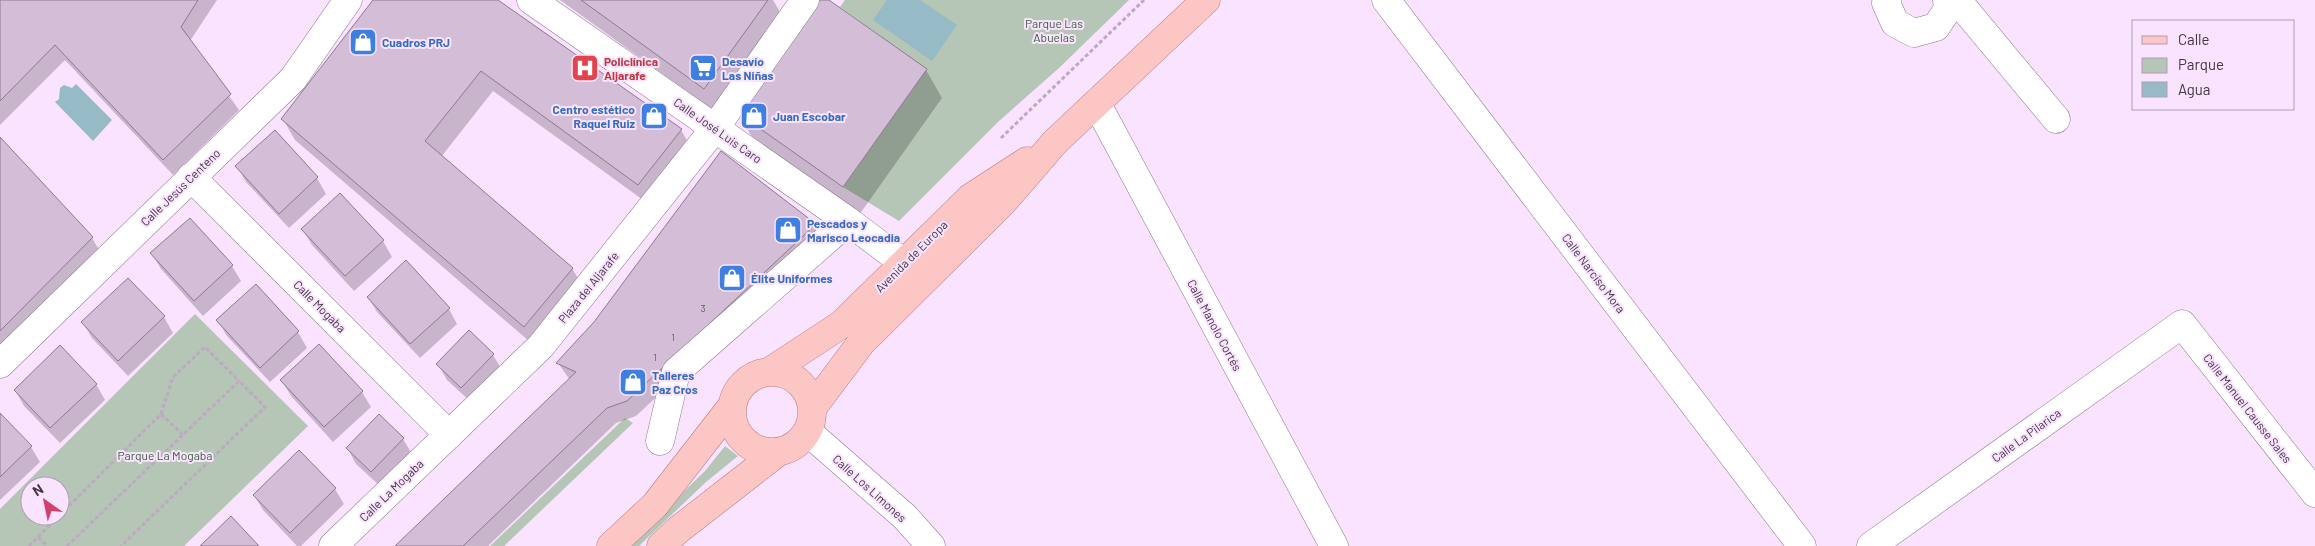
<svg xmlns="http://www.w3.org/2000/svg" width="2315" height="546" font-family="Barlow,sans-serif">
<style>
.green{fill:#b5c5b6;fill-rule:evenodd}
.water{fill:#96bbc7}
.shadow{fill:#0003}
.building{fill:#d3bdd7;stroke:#8e7991}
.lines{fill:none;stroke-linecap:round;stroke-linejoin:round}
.minor-casing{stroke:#89758d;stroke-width:29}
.major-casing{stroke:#b87b7d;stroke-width:29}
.path{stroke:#bcaac0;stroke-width:3;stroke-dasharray:4 2.5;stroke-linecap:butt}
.minor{stroke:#fff;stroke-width:28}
.major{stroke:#fbc6c4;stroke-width:28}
.labels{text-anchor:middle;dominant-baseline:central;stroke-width:4;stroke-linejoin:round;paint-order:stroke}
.number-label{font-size:10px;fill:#655867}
.park-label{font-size:12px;fill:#39603b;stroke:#fae3fe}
.shop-label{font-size:12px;font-weight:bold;fill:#366cbe;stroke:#fae3fe;text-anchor:start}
.health-label{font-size:12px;font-weight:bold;fill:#be3a42;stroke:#fae3fe;text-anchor:start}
.street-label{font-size:12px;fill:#403742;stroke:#fae3fe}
</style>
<rect width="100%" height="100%" fill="#fae3fe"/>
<path class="green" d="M845,0H1129L1059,68L998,122L899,221L843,187L926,69L840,7Z
M195,314L308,426L184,546H0V509ZM30,486H60V516H30Z
M625,418L633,423L504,546H490Z
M725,446L738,456L706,482L639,546H628L705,471Z"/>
<path class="water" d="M887,0H920L957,25L932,61L873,20Z
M76,84L112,120L93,141L55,102L59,99L60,88L64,85L72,88Z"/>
<path class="shadow" d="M0,0H217L190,41L239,110L173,175L65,60L0,125Z
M374,0H496L681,130L693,151L650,205L493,91L441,157L572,268L584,289L536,347L295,140L283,119Z
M560,0H773L787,24L721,116Z
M827,0L926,70L942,98L859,215L753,139L737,111Z
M275,132L317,178L326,194L289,228L246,182L237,166Z
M0,139L92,238L101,253L0,355Z
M340,195L383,241L392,257L354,291L312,245L303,230Z
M815,224L824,240L636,416L616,423L488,546H396L570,380L558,363Z
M152,254L232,266L241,281L203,316L161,269Z
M128,280L164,317L173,333L128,376L92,338L83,323Z
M256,286L298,332L307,348L270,382L227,336L218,321Z
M368,297L449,309L457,324L420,358L377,312Z
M469,332L493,355L502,370L471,402L447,380L438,364Z
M282,381L362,392L371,407L333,442L291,396Z
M96,384L105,400L60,443L24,406L15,390Z
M0,415L31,447L40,462L0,500Z
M403,439L412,454L381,487L356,464L348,449Z
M335,489L344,504L301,546H297L263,510L254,495Z"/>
<path class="building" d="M0,0H198L181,27L231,94L163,160L55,45L0,101Z
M373,0H498L682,129L638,185L481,71L425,141L573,268L524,327L281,119Z
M581,0H768L704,89Z
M815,0H829L927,69L843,187L735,111Z
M275,130L318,177L279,214L235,166Z
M0,137L93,237L0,331Z
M721,151L816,224L627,401L607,408L463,546H395L576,372L556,363L594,322Z
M340,193L384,240L345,276L301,229Z
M190,218L233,265L194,301L150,253Z
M406,260L450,308L410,344L367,297Z
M128,278L165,316L118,361L81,322Z
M256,284L299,331L260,368L216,320Z
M469,330L494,354L461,388L436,364Z
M319,344L363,391L324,427L280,380Z
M60,345L97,384L50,428L14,390Z
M0,413L32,446L0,477Z
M379,414L404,438L371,472L346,448Z
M299,450L336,488L290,533L253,495Z
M231,516L259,546H200Z"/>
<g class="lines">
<g class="minor-casing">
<path id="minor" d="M531,0L848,221L904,263
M1386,0L1802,546
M1887,0L1886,3L1895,23L1914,33L1936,27L1948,9L1947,0
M1957,0L2056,119
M1097,104L1334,546
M191,177L449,435
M0,364L293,79L348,0
M808,432L905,517L931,546
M660,441L676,372L848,221
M333,546L541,346L715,128L805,0
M1871,546L2182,324L2315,493"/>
</g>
<g class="major-casing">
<path id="major" d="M732 412a40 40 0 1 1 80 0a40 40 0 1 1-80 0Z
M769,372L842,324L970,198L1027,161
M813,407L861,343L1003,202L1055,142L1206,0
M611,546L655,505L732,406
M661,546L678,530L777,453"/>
</g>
<path class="path" d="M1001,138L1144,0
M161,414L173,377L205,347L239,381
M60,515L161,414L183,435
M38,537L59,516
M29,546L38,537L47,546
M67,546L239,381L265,407L121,546"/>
<use href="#minor" class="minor"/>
<use href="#major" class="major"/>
</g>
<defs>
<g id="shop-square" transform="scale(1.4375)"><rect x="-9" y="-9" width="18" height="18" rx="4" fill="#3f7fe0" stroke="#fae3fe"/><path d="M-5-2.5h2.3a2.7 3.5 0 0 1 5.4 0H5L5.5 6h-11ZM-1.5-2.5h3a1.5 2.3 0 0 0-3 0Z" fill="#fff"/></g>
<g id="hospital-square" transform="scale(1.4375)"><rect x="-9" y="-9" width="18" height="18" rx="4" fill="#e0444e" stroke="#fae3fe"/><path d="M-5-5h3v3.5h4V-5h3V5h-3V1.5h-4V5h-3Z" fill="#fff"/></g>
<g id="supermarket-square" transform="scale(1.4375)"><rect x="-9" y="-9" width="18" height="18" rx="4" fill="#3f7fe0" stroke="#fae3fe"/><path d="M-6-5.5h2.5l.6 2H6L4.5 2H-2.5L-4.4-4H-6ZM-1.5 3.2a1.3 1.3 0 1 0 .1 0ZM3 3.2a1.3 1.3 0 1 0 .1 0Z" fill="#fff"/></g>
</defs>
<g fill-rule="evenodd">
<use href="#shop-square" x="363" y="42"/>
<use href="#hospital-square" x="585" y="68"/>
<use href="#supermarket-square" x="703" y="68"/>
<use href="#shop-square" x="654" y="116"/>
<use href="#shop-square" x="754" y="116"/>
<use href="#shop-square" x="788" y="230"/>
<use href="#shop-square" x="732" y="278"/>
<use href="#shop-square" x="633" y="382"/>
</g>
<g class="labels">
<g class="number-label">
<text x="703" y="308">3</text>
<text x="673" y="337">1</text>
<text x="655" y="357">1</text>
</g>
<g class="park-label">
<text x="1054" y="23">Parque Las<tspan x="1054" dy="14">Abuelas</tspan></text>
<text x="165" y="455">Parque La Mogaba</text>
</g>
<g class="shop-label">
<text x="382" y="42">Cuadros PRJ</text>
<text x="722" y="61">Desavío<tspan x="722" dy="14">Las Niñas</tspan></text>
<text x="635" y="109" text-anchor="end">Centro estético<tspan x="635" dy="14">Raquel Ruiz</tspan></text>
<text x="773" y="116">Juan Escobar</text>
<text x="807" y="223">Pescados y<tspan x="807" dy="14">Marisco Leocadia</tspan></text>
<text x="751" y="278">Élite Uniformes</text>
<text x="652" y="375">Talleres<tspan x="652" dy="14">Paz Cros</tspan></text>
</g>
<g class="health-label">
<text x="604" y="61">Policlínica<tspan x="604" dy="14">Aljarafe</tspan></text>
</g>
<g class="street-label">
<text transform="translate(718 130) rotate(35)">Calle José Luis Caro</text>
<text transform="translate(180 187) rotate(-44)">Calle Jesús Centeno</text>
<text transform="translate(911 256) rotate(-45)">Avenida de Europa</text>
<text transform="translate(1594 273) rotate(53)">Calle Narciso Mora</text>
<text transform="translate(588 287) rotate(-51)">Plaza del Aljarafe</text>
<text transform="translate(320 306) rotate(45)">Calle Mogaba</text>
<text transform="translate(1215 325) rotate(62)">Calle Manolo Cortés</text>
<text transform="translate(2248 408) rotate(52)">Calle Manuel Causse Sales</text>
<text transform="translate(2026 435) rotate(-36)">Calle La Pilarica</text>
<text transform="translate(870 488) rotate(42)">Calle Los Limones</text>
<text transform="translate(391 490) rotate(-44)">Calle La Mogaba</text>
</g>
</g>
<rect x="2132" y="20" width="162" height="90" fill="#fae3fe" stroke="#b09eb3"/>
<rect x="2142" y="36" width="25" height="8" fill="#fbc6c4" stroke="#b09eb3"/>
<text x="2178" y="45" font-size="15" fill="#403742">Calle</text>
<rect x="2142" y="58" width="25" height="15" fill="#b5c5b6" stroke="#b09eb3"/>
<text x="2178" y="70" font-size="15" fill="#403742">Parque</text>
<rect x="2142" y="82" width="25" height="15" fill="#96bbc7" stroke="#b09eb3"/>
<text x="2178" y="95" font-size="15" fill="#403742">Agua</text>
<g transform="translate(45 501) rotate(327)"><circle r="24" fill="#fae3fe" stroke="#b09eb3"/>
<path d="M0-4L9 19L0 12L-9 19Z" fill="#d0426e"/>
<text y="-8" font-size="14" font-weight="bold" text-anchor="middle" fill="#403742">N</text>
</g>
</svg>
